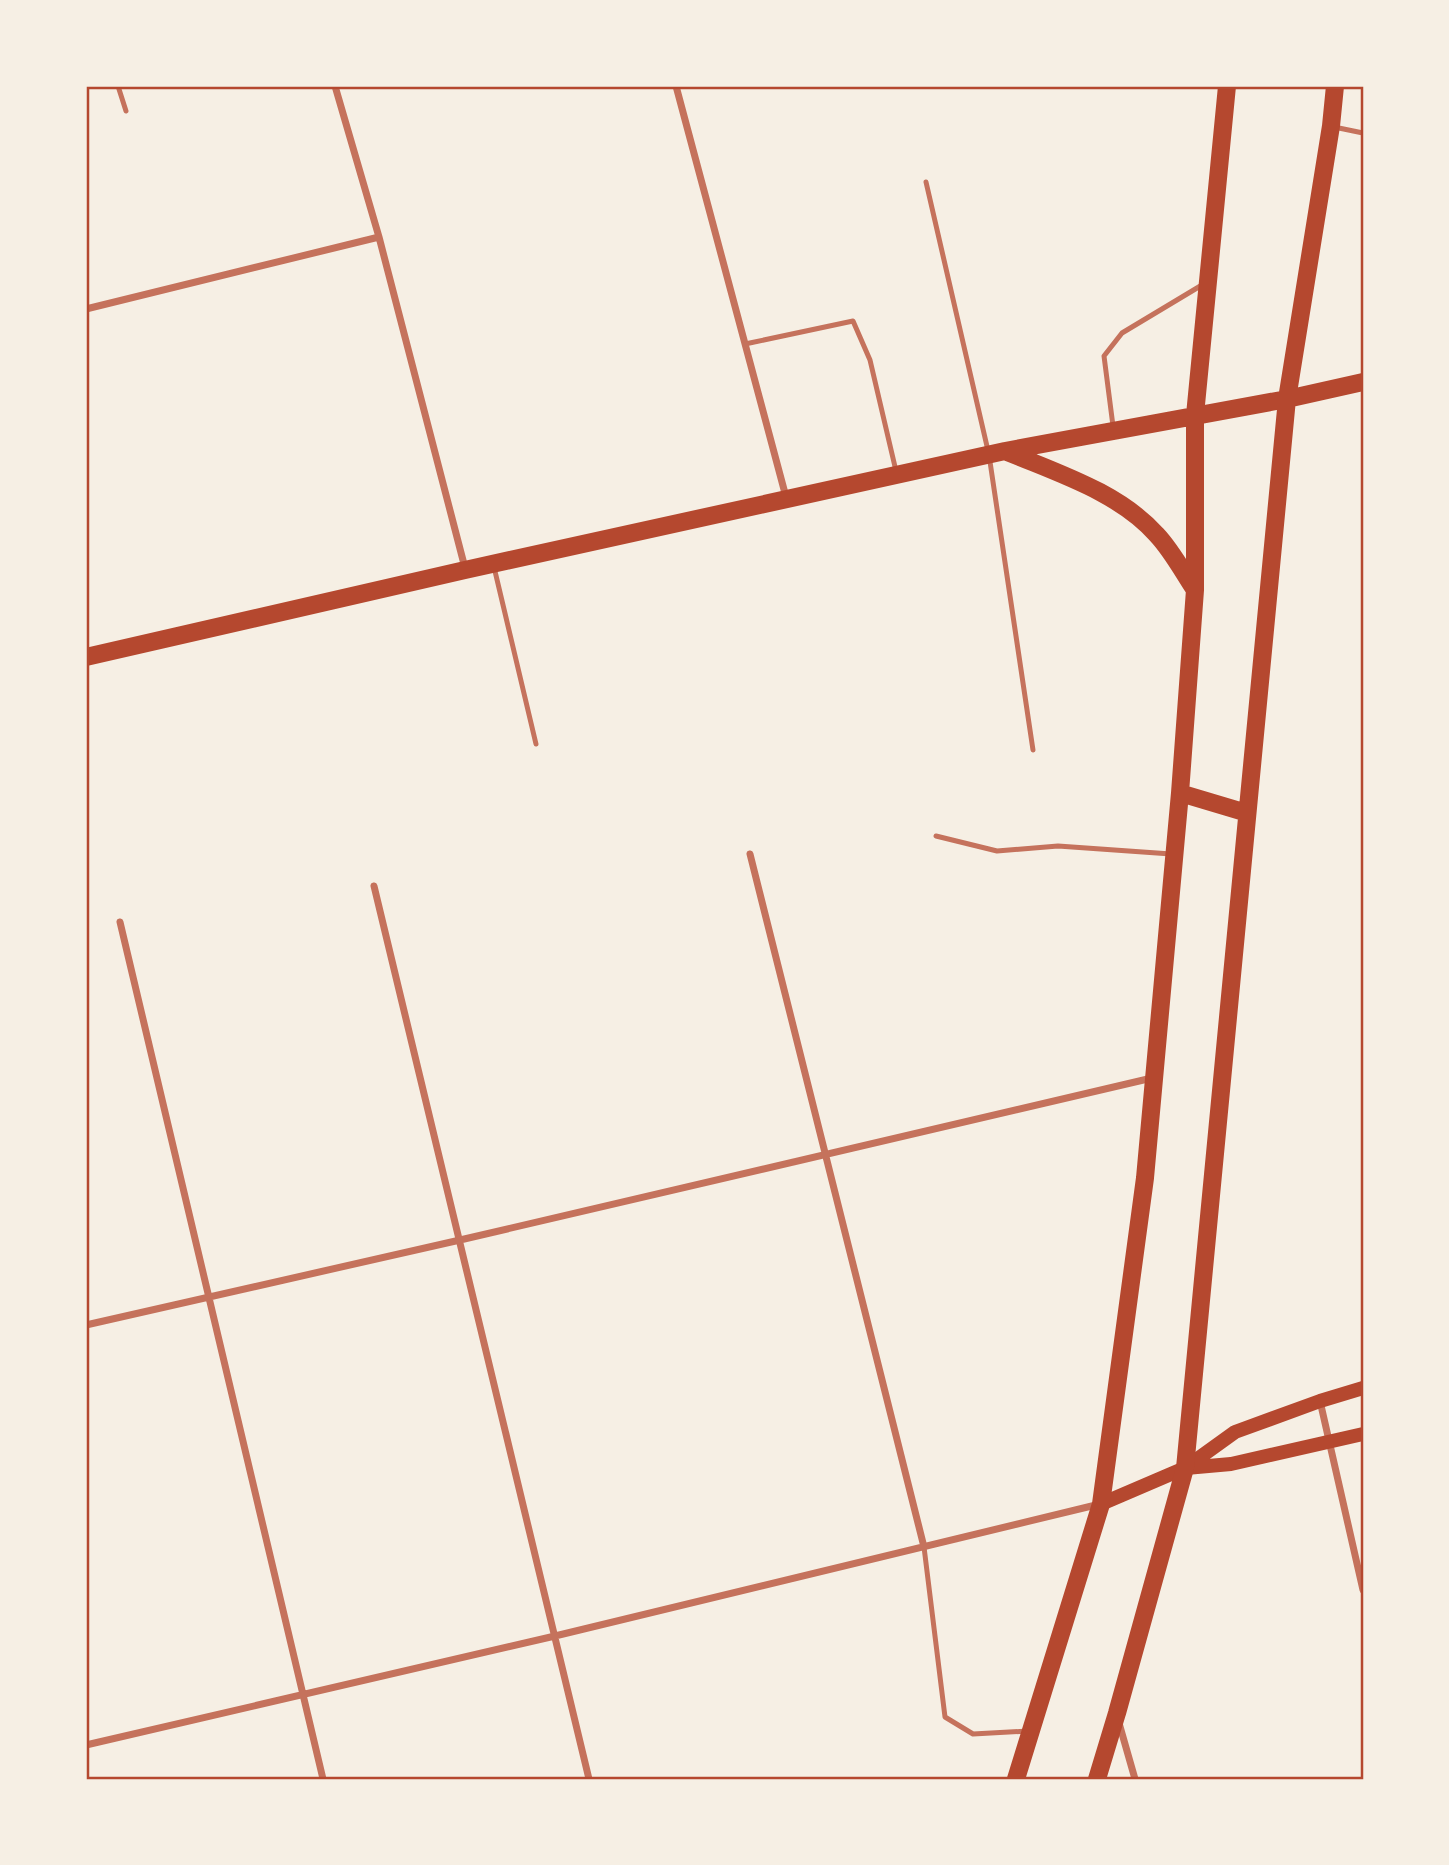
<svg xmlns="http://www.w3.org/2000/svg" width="1449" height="1865" font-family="Raleway,sans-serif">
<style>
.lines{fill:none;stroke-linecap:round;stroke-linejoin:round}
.service{stroke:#c5725c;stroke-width:5}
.minor{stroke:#c5725c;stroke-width:7}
.secondary{stroke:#b5482f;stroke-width:14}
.primary{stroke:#b5482f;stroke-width:18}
.neatline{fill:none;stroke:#b5482f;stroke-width:2.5}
</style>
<rect width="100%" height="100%" fill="#f6efe4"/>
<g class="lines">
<path class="service" d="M118,86L126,111
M1334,127L1363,133
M926,182L989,455L1033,750
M745,344L853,321L870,360L896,471
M1113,426L1104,356L1122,333L1202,285
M494,567L536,744
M936,836L997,851L1058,846L1171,854
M924,1547L945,1717L973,1734L1028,1731"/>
<path class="minor" d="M335,86L379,237L465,568
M676,86L786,497
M86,309L379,237
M750,854L924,1547
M374,886L589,1779
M120,922L323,1779
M86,1325L460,1240L1152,1078
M1320,1401L1363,1590
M1119,1723L1135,1779
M86,1745L555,1636L1100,1504"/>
<path class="secondary" d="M1186,1468L1231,1464L1363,1434
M1101,1504L1185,1468L1235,1432L1320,1401L1363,1388"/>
<path class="primary" d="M1005,451C1057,473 1119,492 1157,535C1172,551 1183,572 1195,590
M86,657L465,570L1005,451L1287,399L1363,382
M1180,793L1247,813
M1016,1779L1101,1504L1145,1178L1180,793L1195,590V415L1227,86
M1097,1779L1117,1713L1185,1468L1287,399L1331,126L1335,86"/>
</g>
<rect width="1449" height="1865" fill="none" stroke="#f6efe4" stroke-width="175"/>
<rect x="88" y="88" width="1274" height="1690" class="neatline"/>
</svg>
